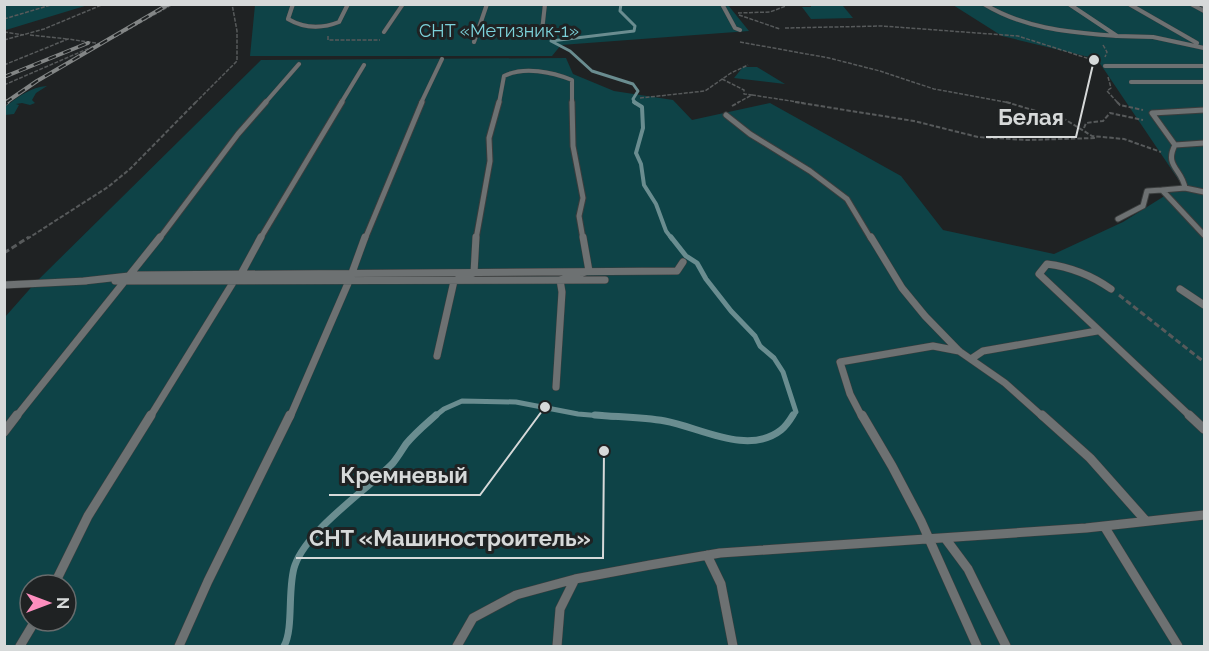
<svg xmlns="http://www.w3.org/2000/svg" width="1209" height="651" font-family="Raleway,sans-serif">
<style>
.green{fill:#0e4347;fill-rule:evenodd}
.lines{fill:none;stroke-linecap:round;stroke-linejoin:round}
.stream-far3{stroke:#6a8d90;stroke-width:3}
.stream-far2{stroke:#6a8d90;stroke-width:4}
.stream-far1{stroke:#6a8d90;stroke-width:5}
.stream{stroke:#6a8d90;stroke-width:7}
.service-far3-casing{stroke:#3a3d3d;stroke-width:4.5}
.service-far2-casing{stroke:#3a3d3d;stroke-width:7}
.service-far1-casing{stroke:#3a3d3d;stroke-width:8}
.service-casing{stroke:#3a3d3d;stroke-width:10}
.path-far2{stroke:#575a5b;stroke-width:1.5;stroke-dasharray:4 1.5;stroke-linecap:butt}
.path-far1{stroke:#575a5b;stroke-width:2;stroke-dasharray:4.5 2;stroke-linecap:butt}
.path{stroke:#575a5b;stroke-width:3;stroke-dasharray:6 3;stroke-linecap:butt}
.service-far3{stroke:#6d7172;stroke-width:4}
.service-far2{stroke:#6d7172;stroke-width:5}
.service-far1{stroke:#6d7172;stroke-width:7}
.service{stroke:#6d7172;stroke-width:9}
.rail-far1-casing{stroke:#838686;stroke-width:4}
.rail-casing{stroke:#838686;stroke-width:5}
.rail-far1{stroke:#1f2223;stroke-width:2;stroke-dasharray:8;stroke-linecap:butt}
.rail{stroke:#1f2223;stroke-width:4;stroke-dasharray:10;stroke-linecap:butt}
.labels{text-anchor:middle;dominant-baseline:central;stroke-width:6;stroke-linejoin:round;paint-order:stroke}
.far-park-label{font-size:18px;fill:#7cd2da;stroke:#1f2223}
.leader{fill:none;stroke:#d6d9d9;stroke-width:2}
.callout-dot{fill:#d6d9d9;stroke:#1f2223;stroke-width:2}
.callout-label{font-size:22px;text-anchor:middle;font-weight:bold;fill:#d6d9d9;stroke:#1f2223;stroke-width:6;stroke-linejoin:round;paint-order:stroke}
</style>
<rect width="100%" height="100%" fill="#1f2223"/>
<path class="green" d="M8,5V4L88,5L6,30L5,5Z
M255,5H728L749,31L561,45L552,56H250Z
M811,5L843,6L853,18L811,19L802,7H811Z
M953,5H1204V646H5V317L36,282L261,60L566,58L573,74L614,91L673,100L692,120L770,103L901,176L943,230L1054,254L1123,222L1182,185L1097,59L1002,36ZM30,585H66V621H30Z
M743,67H757L785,84L734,78Z
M47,86L36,93L32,100L35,103L30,105L22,103L16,104L19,105L14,114L5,115V107C17,97 31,87 47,86Z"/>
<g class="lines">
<path class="stream-far3" d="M621,4L620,11L635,26L634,31L551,41L570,51L592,71L633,84L638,91L633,99L635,103"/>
<path class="stream-far2" d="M634,102L642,107L643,128L636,153L641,164L644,185L656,204L666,231L672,239"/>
<path class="stream-far1" d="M671,237L686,256L697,263L706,279L731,311L755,336L760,346L774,358L783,372L796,412L792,417
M434,417L444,409L462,401L516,402L578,414L614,417"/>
<path class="stream" d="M595,415C618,417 642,417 665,421C699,427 748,456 781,430C786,426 790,420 793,415
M284,646C294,629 287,586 295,565C308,529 367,490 393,463C398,457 402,450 406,444C415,433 426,424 436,415"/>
<g class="service-far3-casing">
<path id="service-far3" d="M293,4L288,19C305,29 321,29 339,22L348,4
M722,4L735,28L740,30
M984,4C1025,29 1069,32 1116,36
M1069,4L1117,36L1153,37L1204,48
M1129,4L1197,43
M1191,4L1204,11
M1202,4L1204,6
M542,31L545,4
M384,32L403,4
M474,42L487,4
M1105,66H1204
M1131,82H1204
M265,103L299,64
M341,103L364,65
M421,103L442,59
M499,103L504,76C524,66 552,72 572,80V103"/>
</g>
<g class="service-far2-casing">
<path id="service-far2" d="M572,102L573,146L583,198L579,216L583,239
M726,115L750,134L810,171L847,199L871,239
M1175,145L1152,113L1204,110
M1185,188C1182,169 1164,166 1175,145L1204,143
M1204,192L1185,188L1162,190L1204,235
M1118,219L1143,206L1147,191L1162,190
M159,239L238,134L266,102
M260,239L342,102
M365,239L422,102
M476,239L490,161L489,138L499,102"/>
</g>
<g class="service-far1-casing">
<path id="service-far1" d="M871,237L902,288L925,316L959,351L1005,383L1043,417
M84,281L138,275L677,271L683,262
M115,281L605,280
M4,285L86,281
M1111,289C1091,275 1071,267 1047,264L1039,274L1191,417
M1180,289L1204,305
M437,356L454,281L474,273L476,237
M971,359L983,351L1097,331
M556,387L562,292L560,280L589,271L583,237
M16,417L160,237
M150,417L234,281L241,274L261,237
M290,417L349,281L365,237
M862,417L850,394L840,362L933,346L959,351"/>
</g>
<g class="service-casing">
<path id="service" d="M862,415L892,466L921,521L977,646
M1042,415L1090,458L1146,521
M1189,415L1204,429
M4,432L17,415
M1104,526L1178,646
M945,538L968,569L1006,646
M707,555L721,584L733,646
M54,585L88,516L151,415
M20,646L35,621
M179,646L208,581L290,415
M457,646L473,618L516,595L575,579L650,565L720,553L1086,528L1204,515
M557,646L560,609L575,579"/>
</g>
<path class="path-far2" d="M738,13L770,12L786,6
M739,15L780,29
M4,19L54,4
M785,28L882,26L1018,36L1096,61
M4,32L24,35
M30,35L68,39
M328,36V40H380
M4,40L44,29L104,4
M740,42L829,58L880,71L934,89L1011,103
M1103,45L1107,52L1105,57
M4,65L68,39L96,43
M1108,77L1111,88L1107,91L1118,103
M722,79L744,90V94L752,95L737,103
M4,85L115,37L173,4
M752,95L804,103
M640,98L705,91L731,73L748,65
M195,103L237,61V31L232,4"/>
<path class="path-far1" d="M795,102L914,121L978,137L1026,140L1097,138
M1006,102L1066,120L1092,136L1124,139L1161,152
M1117,102L1120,105L1143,110
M732,106L739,102
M1084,128L1086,123L1103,121L1110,113L1143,120
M27,239L108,187L130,169L196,102"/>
<path class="path" d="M4,253L29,237
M1119,295L1204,362"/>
<use href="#service-far3" class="service-far3"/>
<use href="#service-far2" class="service-far2"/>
<use href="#service-far1" class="service-far1"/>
<use href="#service" class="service"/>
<g class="rail-far1-casing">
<path id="rail-far1" d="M4,77L88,43
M5,103L37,81L169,4"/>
</g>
<g class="rail-casing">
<path id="rail" d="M4,104L7,102"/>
</g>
<use href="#rail-far1" class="rail-far1"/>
<use href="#rail" class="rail"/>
</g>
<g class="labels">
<g class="far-park-label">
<text x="499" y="30">СНТ «Метизник-1»</text>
</g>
</g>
<path class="leader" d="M1094 60L1076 137H986M545 407L480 495H329M604 451L603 558H296"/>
<g class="callout-dot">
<circle cx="1094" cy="60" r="6"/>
<circle cx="545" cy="407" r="6"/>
<circle cx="604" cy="451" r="6"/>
</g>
<g class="callout-label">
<text x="1031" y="125">Белая</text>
<text x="404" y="483">Кремневый</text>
<text x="450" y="546">СНТ «Машиностроитель»</text>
</g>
<rect width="1209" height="651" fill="none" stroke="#d6d9d9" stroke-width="12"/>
<g transform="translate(48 603) rotate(90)"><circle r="28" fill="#1f2223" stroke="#686b6c" stroke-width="1.5"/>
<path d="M0-4.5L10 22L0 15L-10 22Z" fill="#fd8ebe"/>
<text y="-9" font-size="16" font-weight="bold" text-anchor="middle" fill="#d6d9d9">N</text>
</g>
</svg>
